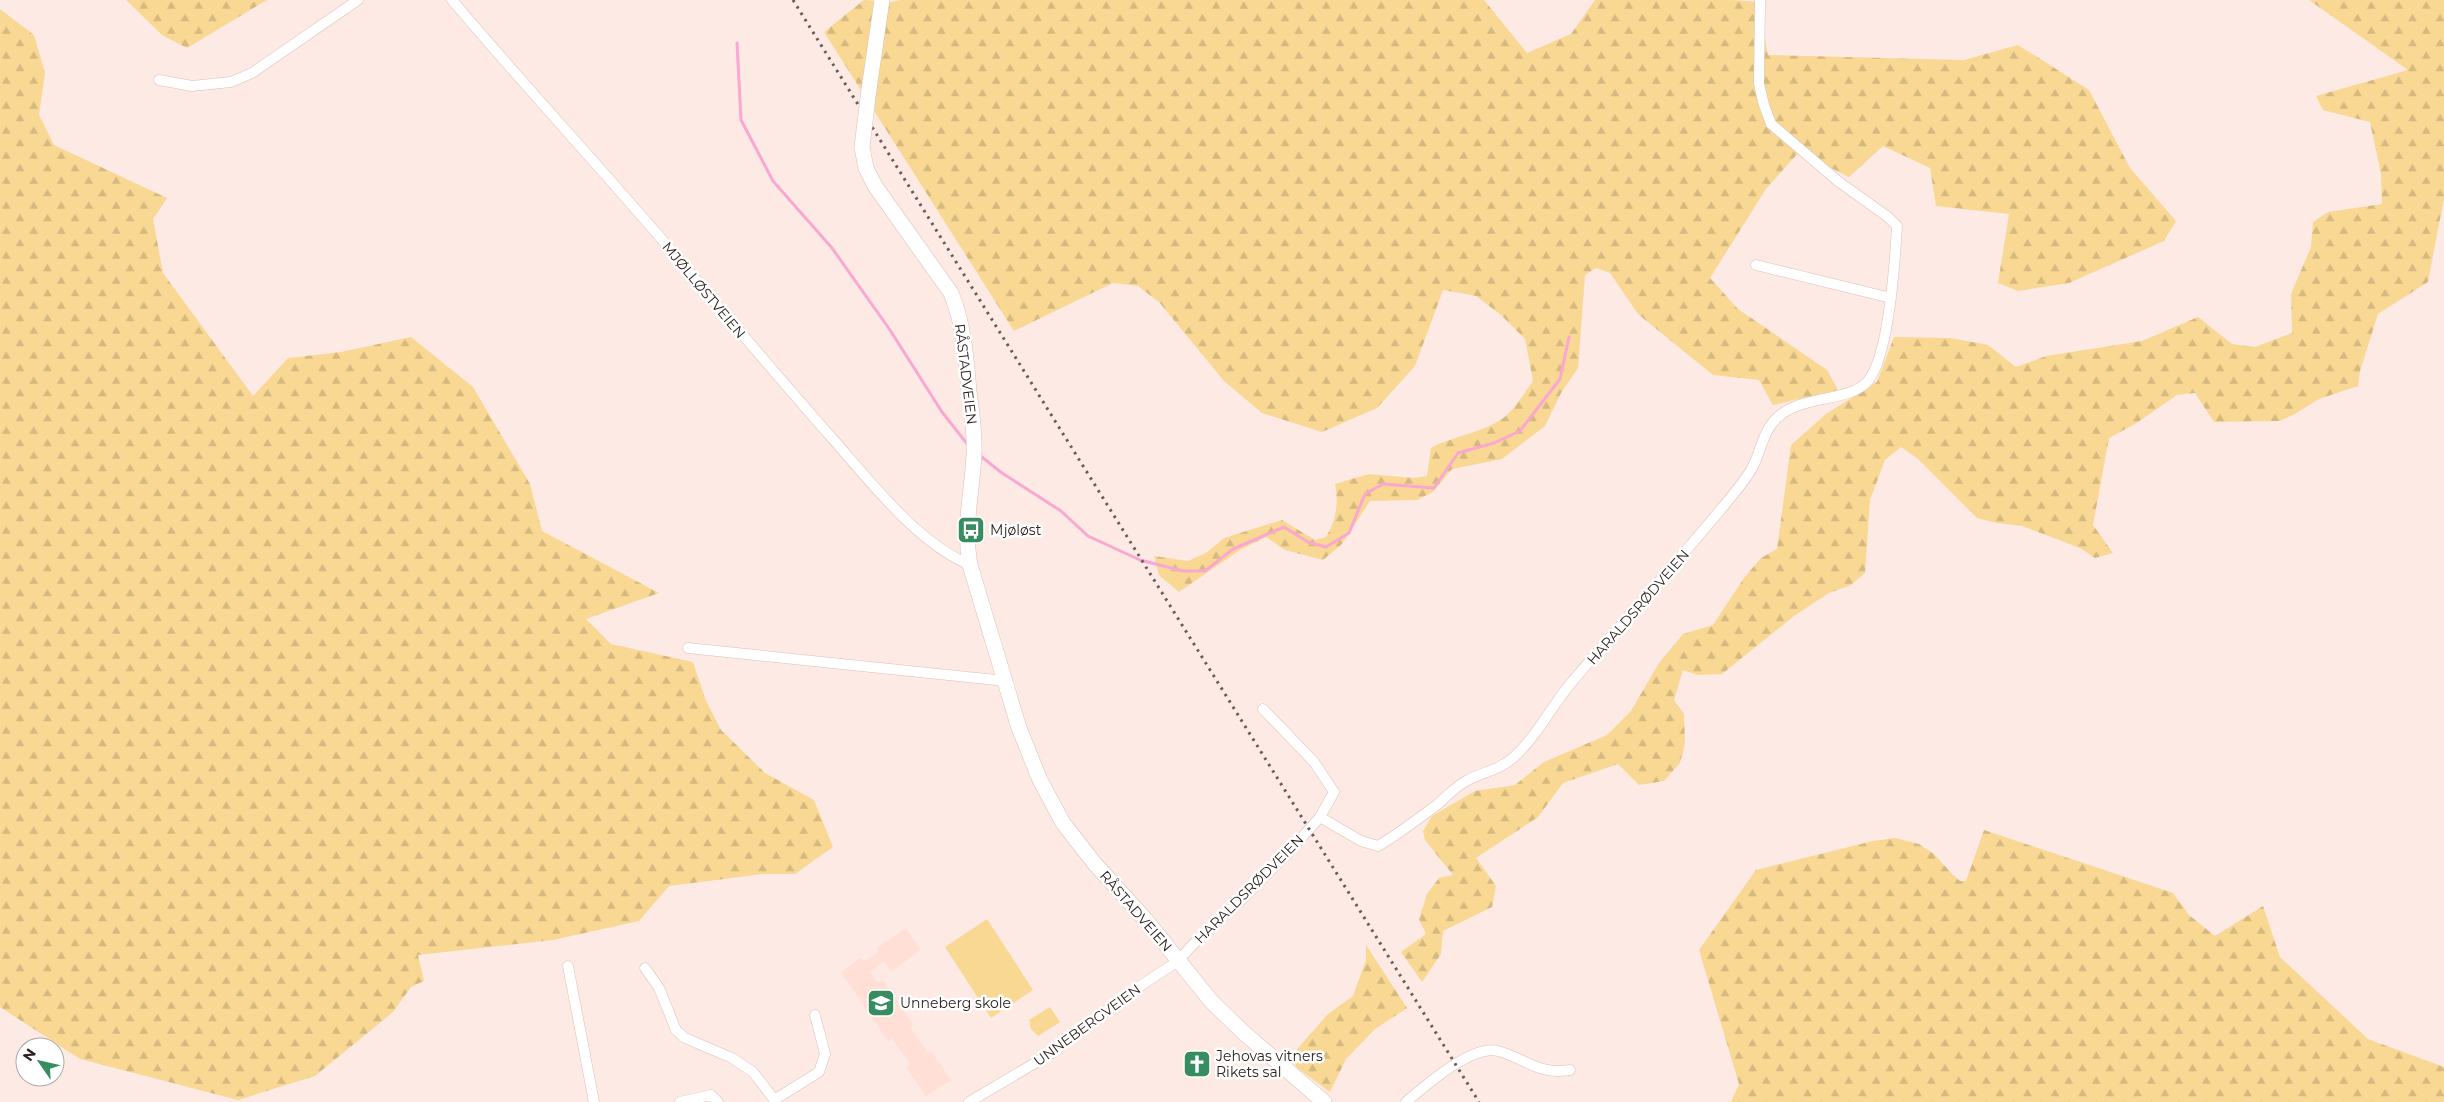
<svg xmlns="http://www.w3.org/2000/svg" width="2444" height="1102" font-family="Montserrat,sans-serif">
<style>
.built{fill:#ffdfd6}
.green{fill:#f9d894}
.forest{fill:url(#forest-firs)}
.lines{fill:none;stroke-linecap:round;stroke-linejoin:round}
.stream{stroke:#faa7d2;stroke-width:3}
.minor-casing{stroke:#ddbfb6;stroke-width:11}
.secondary-casing{stroke:#ddbfb6;stroke-width:16}
.minor{stroke:#fff;stroke-width:10}
.secondary{stroke:#fff;stroke-width:15}
.rail{stroke:#695c58;stroke-width:3;stroke-dasharray:2.5 5;stroke-linecap:butt}
.secondary-bridge-casing{stroke:#ddbfb6;stroke-width:16;stroke-linecap:butt}
.secondary-bridge{stroke:#fff;stroke-width:15}
.labels{text-anchor:middle;dominant-baseline:central;stroke-width:5;stroke-linejoin:round;paint-order:stroke}
.street-label{font-size:14px;fill:#2d221f;stroke:#fff}
.poi-label{font-size:14px;fill:#2d221f;stroke:#fff;text-anchor:start}
</style>
<defs>
<pattern id="forest-firs" width="22" height="20" patternUnits="userSpaceOnUse" patternTransform="scale(1.25)"><rect width="22" height="20" fill="#f9d894"/><path d="M5 1l3.5 6h-7zM16 11l3.5 6h-7z" fill="#d6b97f"/></pattern>
</defs>
<rect width="100%" height="100%" fill="#fdeae4"/>
<path class="built" d="M906,928L920,950L892,971L884,961L870,972L878,983L883,980L913,1024L910,1027L928,1053L931,1051L951,1080L926,1096L906,1067L910,1064L892,1038L888,1041L841,972L861,958L864,961L879,952L877,948Z"/>
<path class="green" d="M987,919L1033,990L991,1018L945,947Z
M1050,1007L1060,1022L1038,1036L1031,1029L1029,1020Z"/>
<path class="forest" d="M126,0H267L187,48L162,35Z
M864,0L892,2L901,0H1484L1527,53L1571,34L1595,0H1732L1758,2L1768,55L1964,60L2018,45L2089,90L2130,168L2176,221L2164,241L2069,283L2018,291L1998,283L2009,214L1936,206L1930,168L1883,146L1849,177L1799,152L1766,189L1710,278L1738,309L1827,370L1838,390L1773,405L1759,380L1713,375L1638,314L1610,273L1596,268L1585,275L1578,368L1561,393L1545,426L1502,459L1452,469L1433,492L1417,500L1370,501L1342,544L1323,560L1285,550L1266,537L1240,550L1179,592L1159,575L1154,556L1188,561L1206,553L1224,538L1282,520L1315,540L1326,537C1336,521 1339,503 1335,484L1369,474L1414,478L1427,476L1431,448C1454,435 1486,433 1507,415C1517,406 1525,392 1533,381L1525,339L1501,315L1476,296L1443,290L1415,366L1377,408L1322,432L1262,413L1224,381L1159,302L1138,286L1113,283L1014,331L824,32Z
M2309,0H2444V198L2428,282L2378,314L2360,371L2358,386L2319,399L2293,415L2279,421L2214,422L2195,393L2177,395L2135,424L2109,438L2093,525L2113,553L2095,558L2080,548L2022,526L1997,523L1977,518L1918,459L1901,447L1885,460L1870,500L1865,573L1851,585L1829,593L1794,616L1722,674L1697,675L1683,670L1674,700L1684,714L1685,743L1680,763L1664,781L1639,785L1618,764L1563,783L1538,817L1476,858L1496,886L1492,907L1443,931L1441,954L1422,982L1401,952L1426,934L1419,919L1427,894L1439,878L1453,875L1425,840L1423,831L1432,816L1475,791L1515,785L1544,762L1607,735L1631,711L1659,663L1683,634L1713,625L1744,578L1761,558L1777,549L1791,445L1826,414L1877,382L1894,337L1951,338L1988,345L2016,367L2046,356L2142,341L2198,317L2232,344L2255,347L2292,333L2291,294L2311,247L2313,222L2328,212L2382,204L2381,174L2370,122L2323,110L2316,96L2408,70Z
M0,9L34,35L45,73L39,115L54,145L167,198L153,219L163,273L253,396L288,358L341,352L411,337L473,387L530,484L542,531L659,593L586,619L611,644L693,662L706,701L721,730L765,773L814,800L833,847L795,874H763L669,886L639,921L553,940L418,955L424,981L411,987L393,1012L315,1076L238,1100L80,1059L0,1007Z
M1984,830L2173,893L2189,915L2215,936L2263,906L2280,957L2368,1039L2444,1067V1102H1731L1739,1084L1699,950L1756,870L1873,841L1895,838L1919,844L1934,854L1953,875L1960,881H1966Z
M1366,945L1407,1008L1375,1029L1346,1059L1330,1092L1296,1067L1293,1054L1328,1014L1353,996L1366,960Z"/>
<g class="lines">
<path class="stream" d="M737,43L741,120L773,181L832,248L890,330L942,412L968,445
M978,454L1002,473L1061,511L1088,536L1140,560L1183,571H1205L1233,549L1284,527L1308,542L1326,547L1349,533L1365,494L1383,484L1434,488L1458,453L1494,443L1520,431L1560,379L1569,337"/>
<g class="minor-casing">
<path id="minor" d="M452,0C524,85 599,166 671,250C724,313 777,376 832,438C870,481 916,542 970,565
M159,80L192,86L231,82L252,73L358,0
M1756,265L1891,298
M688,648L1006,681
M1263,709L1314,762L1334,792L1320,817
M568,966L594,1102
M645,968L659,988L676,1030L685,1038L732,1058L753,1072L776,1102
M774,1100L819,1072L825,1054L815,1015
M680,1102L711,1095L718,1102
M969,1102L1052,1053L1125,996L1178,961L1198,939L1240,901L1287,854L1320,817L1361,841L1378,846C1400,833 1418,819 1438,804C1447,796 1457,785 1468,780C1485,771 1498,771 1514,757C1537,736 1551,707 1571,683C1621,624 1673,567 1722,508C1732,496 1743,483 1751,470C1761,453 1762,431 1778,417C1802,395 1850,402 1868,381C1889,355 1895,261 1897,226L1888,217L1839,182L1771,124L1764,105L1759,84L1760,0
M1406,1102C1425,1086 1472,1044 1498,1051C1527,1059 1537,1075 1570,1070"/>
</g>
<g class="secondary-casing">
<path id="secondary" d="M869,89L882,0
M862,147L866,168L875,186L951,293C964,324 966,358 969,391C972,412 975,434 974,455C972,494 963,526 970,565L1019,728L1040,780L1063,823L1095,864L1145,919L1211,1001L1244,1033L1324,1102"/>
</g>
<use href="#minor" class="minor"/>
<use href="#secondary" class="secondary"/>
<path class="rail" d="M793,0L1479,1102"/>
<g class="secondary-bridge-casing">
<path id="secondary-bridge" d="M862,147L869,89"/>
</g>
<use href="#secondary-bridge" class="secondary-bridge"/>
</g>
<defs>
<g id="bus-square" transform="scale(1.4375)"><rect x="-9" y="-9" width="18" height="18" rx="4" fill="#378d61" stroke="#fff"/><path d="M-5-6H5V4H4V6H2V4H-2V6H-4V4H-5ZM-3.5-4V0h7V-4ZM-3.5 1.2v1.5H-2V1.2ZM2 1.2v1.5H3.5V1.2Z" fill="#fff"/></g>
<g id="school-square" transform="scale(1.4375)"><rect x="-9" y="-9" width="18" height="18" rx="4" fill="#378d61" stroke="#fff"/><path d="M0-5L7-2L0 1L-7-2ZM-4 1L0 2.5L4 1V4Q0 6-4 4Z" fill="#fff"/></g>
<g id="church-square" transform="scale(1.4375)"><rect x="-9" y="-9" width="18" height="18" rx="4" fill="#378d61" stroke="#fff"/><path d="M-1.2-6h2.4v3.5h3.3v2.4h-3.3V6h-2.4V-.1h-3.3v-2.4h3.3Z" fill="#fff"/></g>
</defs>
<g fill-rule="evenodd">
<use href="#bus-square" x="971" y="530"/>
<use href="#school-square" x="881" y="1003"/>
<use href="#church-square" x="1197" y="1064"/>
</g>
<g class="labels">
<g class="street-label">
<text transform="translate(704 290) rotate(50)">MJØLLØSTVEIEN</text>
<text transform="translate(966 374) rotate(83)">RÅSTADVEIEN</text>
<text transform="translate(1638 607) rotate(-49)">HARALDSRØDVEIEN</text>
<text transform="translate(1249 889) rotate(-45)">HARALDSRØDVEIEN</text>
<text transform="translate(1136 911) rotate(49)">RÅSTADVEIEN</text>
<text transform="translate(1087 1025) rotate(-36)">UNNEBERGVEIEN</text>
</g>
<g class="poi-label">
<text x="990" y="530">Mjøløst</text>
<text x="900" y="1003">Unneberg skole</text>
<text x="1216" y="1056">Jehovas vitners<tspan x="1216" dy="16">Rikets sal</tspan></text>
</g>
</g>
<g transform="translate(40 1062) rotate(304)"><circle r="24" fill="#ffffff" stroke="#aba7a5"/>
<path d="M0-4L9 19L0 12L-9 19Z" fill="#378d61"/>
<text y="-8" font-size="14" font-weight="bold" text-anchor="middle" fill="#2d221f">N</text>
</g>
</svg>
